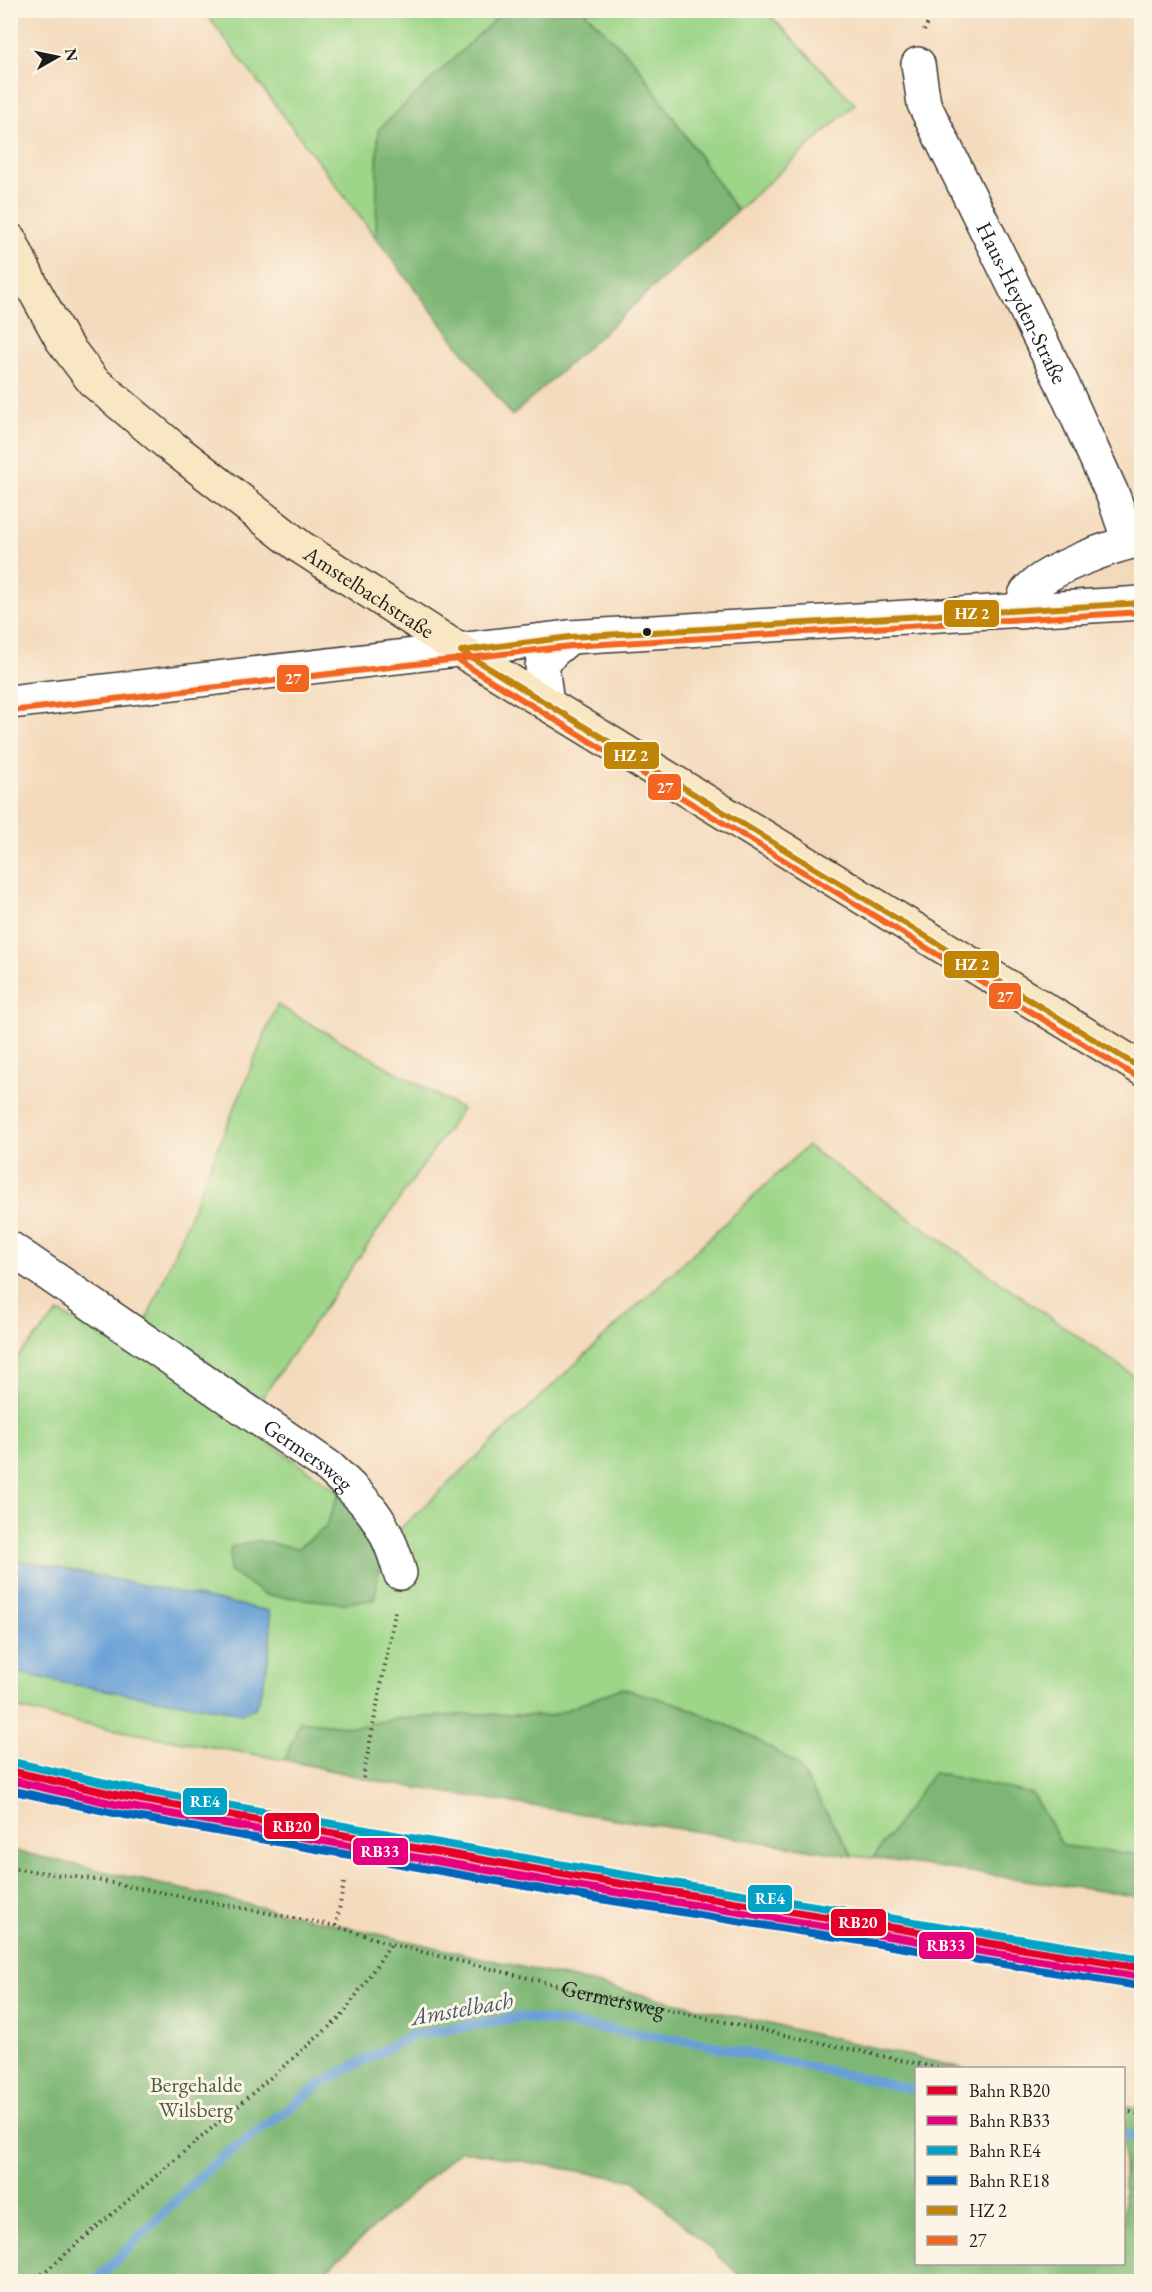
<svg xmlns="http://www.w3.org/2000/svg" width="1152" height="2292" font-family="'EB Garamond',serif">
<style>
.green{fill:#9dd688;stroke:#5c7952;stroke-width:1.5}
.forest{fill:#7eb774;stroke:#4d6a48;stroke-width:1.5}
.water{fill:#68a0d6;stroke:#425e79;stroke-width:1.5}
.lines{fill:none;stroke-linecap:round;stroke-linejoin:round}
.stream{stroke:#68a0d6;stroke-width:10}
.street-casing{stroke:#3c3834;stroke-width:36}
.secondary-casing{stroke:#3c3834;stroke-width:36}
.path{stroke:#3c3834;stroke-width:4;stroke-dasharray:1.5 4.5;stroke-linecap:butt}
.street{stroke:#fff;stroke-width:33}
.secondary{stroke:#f9e7c3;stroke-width:33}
.bus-1-casing{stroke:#fcf5e5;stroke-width:10}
.bus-2-casing{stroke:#fcf5e5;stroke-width:10}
.bus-1{stroke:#c08407;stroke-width:6}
.bus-2{stroke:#f26522;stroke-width:6}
.rail-1-casing{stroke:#fcf5e5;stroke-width:12}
.rail-2-casing{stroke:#fcf5e5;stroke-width:12}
.rail-3-casing{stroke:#fcf5e5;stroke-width:12}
.rail-4-casing{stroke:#fcf5e5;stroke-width:12}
.rail-1{stroke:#e4002b;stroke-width:8}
.rail-2{stroke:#e5007d;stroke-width:8}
.rail-3{stroke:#01a2c5;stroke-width:8}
.rail-4{stroke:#0065bd;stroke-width:8}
.bus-dot{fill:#1c1c1c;stroke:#fcf5e5;stroke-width:2}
.labels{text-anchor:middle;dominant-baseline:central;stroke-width:6;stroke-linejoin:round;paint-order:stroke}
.street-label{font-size:22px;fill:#1c1c1c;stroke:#fcf5e5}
.park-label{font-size:22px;fill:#495d42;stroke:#fcf5e5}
.water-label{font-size:24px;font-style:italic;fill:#3e5770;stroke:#fcf5e5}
.line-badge{stroke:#fcf5e5;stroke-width:2}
.badge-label{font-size:16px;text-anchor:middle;font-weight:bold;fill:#fff}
</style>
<rect width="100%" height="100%" fill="#fcf5e5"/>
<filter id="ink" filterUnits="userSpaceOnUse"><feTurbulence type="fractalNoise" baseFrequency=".0167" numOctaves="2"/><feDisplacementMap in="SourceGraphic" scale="12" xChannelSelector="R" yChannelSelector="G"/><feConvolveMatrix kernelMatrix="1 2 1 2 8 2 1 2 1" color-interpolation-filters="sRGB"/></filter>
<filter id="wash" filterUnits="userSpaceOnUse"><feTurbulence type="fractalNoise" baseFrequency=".008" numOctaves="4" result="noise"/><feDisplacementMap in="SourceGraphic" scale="24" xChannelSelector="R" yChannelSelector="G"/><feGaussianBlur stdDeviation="1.35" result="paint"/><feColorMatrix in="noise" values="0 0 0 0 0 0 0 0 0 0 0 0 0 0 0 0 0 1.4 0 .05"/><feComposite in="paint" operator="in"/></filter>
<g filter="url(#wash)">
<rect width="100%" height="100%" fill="#f4dabc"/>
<path class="green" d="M204,11H505L378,130L376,238Z
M584,11H766L855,104L737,211L635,62Z
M277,1005L462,1109L243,1425L340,1492L325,1528L298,1548L258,1541L314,1598L342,1603L384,1544L807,1146L1141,1381V1855L1063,1846L1032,1794L934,1773L873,1858L853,1856L796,1764L745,1733L679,1704L621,1688L551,1716L477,1714L395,1719L354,1727L300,1721L285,1760L83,1724L11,1707L10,1365L59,1312L132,1355Z"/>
<path class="forest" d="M505,10L584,11L635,62L737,211L512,416L376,238L378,130Z
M340,1492L384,1544L374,1600L342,1603L265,1595L229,1571L231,1547L258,1541L298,1548L325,1528Z
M621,1688L679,1704L745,1733L797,1764L853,1856L386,1783L285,1760L300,1721L354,1727L395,1719L477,1714L551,1716Z
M933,1773L1032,1794L1063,1846L1141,1855V1897L873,1858Z
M11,1850L962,2068H916V2264H1124V2105L1141,2109V2281H746L635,2181L460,2150L314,2281H11Z"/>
<path class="water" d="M11,1558L269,1611C275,1636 265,1684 255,1708L243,1713L204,1707L64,1683L11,1671Z"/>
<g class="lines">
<path class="stream" d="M1124,2134L1142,2138
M94,2282L211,2166L328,2079L413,2035L521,2017L695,2042L916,2090"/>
</g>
</g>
<g filter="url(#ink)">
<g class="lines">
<g class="street-casing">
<g id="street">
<path id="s2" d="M918,64L924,104L1062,383L1114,498L1129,542"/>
<path d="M1022,612C1023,606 1023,598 1026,593C1043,570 1114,545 1142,540"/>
<path d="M10,702L570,637L1142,603"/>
<path d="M547,704L542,666L551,653L570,637"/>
<path id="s3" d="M10,1248L329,1467C368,1503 386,1520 400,1573"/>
</g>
</g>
<g class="secondary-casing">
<g id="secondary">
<path id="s4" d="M10,240L32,286L62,340L93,381L172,447L299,546L461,651L1142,1069"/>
</g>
</g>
<g class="path">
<path d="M924,31L935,10"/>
<path d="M363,1778L396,1608"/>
<path id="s1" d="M10,1868L91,1879L336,1926L391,1944L580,1991L938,2068"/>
<path d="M336,1926L344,1883"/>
<path d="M1124,2111L1142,2114"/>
<path d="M33,2282L342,2016L391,1944"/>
</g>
<use href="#street" class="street"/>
<use href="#secondary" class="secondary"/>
<g class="bus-1-casing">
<path id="bus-1" d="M461,651L1142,1069
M461,651L570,637L1142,603"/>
</g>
<g class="bus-2-casing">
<path id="bus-2" d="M456,659L1137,1077
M11,711L571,646L1142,612"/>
</g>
<use href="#bus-1" class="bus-1"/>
<use href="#bus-2" class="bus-2"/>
<g class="rail-1-casing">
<path id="rail-1" d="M10,1771L117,1795L573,1876L1142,1968"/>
</g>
<g class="rail-2-casing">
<path id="rail-2" d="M10,1780L115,1804L571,1885L1141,1977"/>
</g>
<g class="rail-3-casing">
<path id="rail-3" d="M12,1762L119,1786L575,1867L1142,1959"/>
</g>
<g class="rail-4-casing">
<path id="rail-4" d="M10,1790L114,1813L570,1894L1139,1986"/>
</g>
<use href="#rail-1" class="rail-1"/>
<use href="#rail-2" class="rail-2"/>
<use href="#rail-3" class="rail-3"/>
<use href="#rail-4" class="rail-4"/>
</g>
</g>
<circle class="bus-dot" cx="647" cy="632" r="5"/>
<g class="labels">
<g class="street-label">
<text stroke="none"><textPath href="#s2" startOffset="262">Haus-Heyden-Straße</textPath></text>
<text stroke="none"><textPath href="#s4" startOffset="512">Amstelbachstraße</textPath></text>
<text stroke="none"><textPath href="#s3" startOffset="363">Germersweg</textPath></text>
<text stroke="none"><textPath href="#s1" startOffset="618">Germersweg</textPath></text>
</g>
<g class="park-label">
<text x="196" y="2084">Bergehalde<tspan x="196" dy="25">Wilsberg</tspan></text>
</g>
<g class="water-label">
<text transform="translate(462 2008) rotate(-10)">Amstelbach</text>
</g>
</g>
<g class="line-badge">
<rect x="943" y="599" width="57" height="29" rx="6" fill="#c08407"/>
<rect x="276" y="664" width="34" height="29" rx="6" fill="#f26522"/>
<rect x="603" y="741" width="57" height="29" rx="6" fill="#c08407"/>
<rect x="647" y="773" width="35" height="28" rx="6" fill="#f26522"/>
<rect x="943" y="950" width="57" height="29" rx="6" fill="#c08407"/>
<rect x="988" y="982" width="34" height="28" rx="6" fill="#f26522"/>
<rect x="182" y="1787" width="46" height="29" rx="6" fill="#01a2c5"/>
<rect x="263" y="1812" width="57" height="28" rx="6" fill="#e4002b"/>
<rect x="352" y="1837" width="57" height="29" rx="6" fill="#e5007d"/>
<rect x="747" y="1884" width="46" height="29" rx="6" fill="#01a2c5"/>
<rect x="830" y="1908" width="57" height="29" rx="6" fill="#e4002b"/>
<rect x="918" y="1931" width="57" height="29" rx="6" fill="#e5007d"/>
</g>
<g class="badge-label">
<text x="972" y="619">HZ 2</text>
<text x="293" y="684">27</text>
<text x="631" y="761">HZ 2</text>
<text x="665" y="793">27</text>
<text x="972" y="970">HZ 2</text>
<text x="1005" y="1002">27</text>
<text x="205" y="1807">RE4</text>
<text x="292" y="1832">RB20</text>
<text x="380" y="1857">RB33</text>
<text x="770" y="1904">RE4</text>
<text x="858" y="1928">RB20</text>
<text x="946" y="1951">RB33</text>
</g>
<rect width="1152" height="2292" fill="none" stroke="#fcf5e5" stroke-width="36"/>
<rect x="915" y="2067" width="210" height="198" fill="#fcf5e5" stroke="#a29e95" stroke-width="1.5"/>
<rect x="927" y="2086" width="30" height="9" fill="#e4002b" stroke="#a29e95" stroke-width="1.5"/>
<text x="969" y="2097" font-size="18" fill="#1c1c1c">Bahn RB20</text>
<rect x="927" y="2116" width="30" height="9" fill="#e5007d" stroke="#a29e95" stroke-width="1.5"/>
<text x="969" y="2127" font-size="18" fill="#1c1c1c">Bahn RB33</text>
<rect x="927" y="2146" width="30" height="9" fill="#01a2c5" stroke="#a29e95" stroke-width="1.5"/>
<text x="969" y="2157" font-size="18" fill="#1c1c1c">Bahn RE4</text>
<rect x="927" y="2176" width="30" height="9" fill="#0065bd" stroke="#a29e95" stroke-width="1.5"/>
<text x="969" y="2187" font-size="18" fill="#1c1c1c">Bahn RE18</text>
<rect x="927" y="2206" width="30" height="9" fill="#c08407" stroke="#a29e95" stroke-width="1.5"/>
<text x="969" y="2217" font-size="18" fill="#1c1c1c">HZ 2</text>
<rect x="927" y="2236" width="30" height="9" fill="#f26522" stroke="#a29e95" stroke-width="1.5"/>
<text x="969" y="2247" font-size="18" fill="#1c1c1c">27</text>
<g transform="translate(57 57) rotate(81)" stroke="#fcf5e5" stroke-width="4.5" paint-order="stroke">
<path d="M0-4.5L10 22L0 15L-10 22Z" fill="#1c1c1c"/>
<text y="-9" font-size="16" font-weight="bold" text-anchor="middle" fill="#1c1c1c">N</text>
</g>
</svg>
